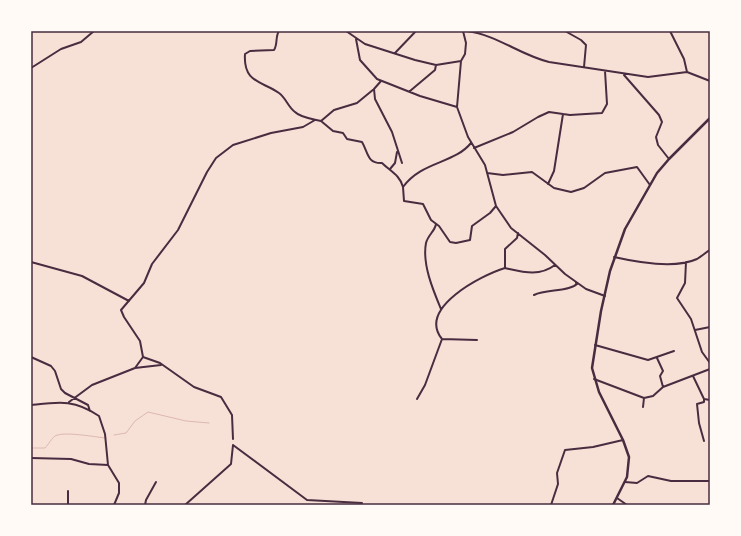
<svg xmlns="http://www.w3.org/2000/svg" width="741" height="536" font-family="Poppins,sans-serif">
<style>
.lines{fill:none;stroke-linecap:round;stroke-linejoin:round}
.stream{stroke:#dcb8b0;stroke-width:1}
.minor{stroke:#4a2c40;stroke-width:2}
.secondary{stroke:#4a2c40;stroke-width:2.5}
.neatline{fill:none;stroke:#4a2c40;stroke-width:1.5}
</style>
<rect width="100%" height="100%" fill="#f7e1d7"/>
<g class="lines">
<path class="stream" d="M114,435L126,433L135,421L148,412L186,421L209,423
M31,448H45C48,445 52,438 55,436C64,431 94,437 106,438"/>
<path class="minor" d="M279,31C275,37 278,44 274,50L250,51L245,54C243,83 262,81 279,93C286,98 288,107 295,112C301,118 313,119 321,121
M346,31L365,44L415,60L436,65L461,61
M463,31L466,43L465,54L461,61L457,107L468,137L485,165L496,206L511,228L545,255L565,274L586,289L605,296
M467,31C497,35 520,55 549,62L648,77L687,72
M565,31L581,40L586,45L584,67
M670,31L684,59L687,72L710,81
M356,39L360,60L377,79L420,96L457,107
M395,53L416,31
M31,68L61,49L81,42L94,31
M624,75L659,115L662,122L656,137L658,145L669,159
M381,81L374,89L375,99L392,132L402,163
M374,89L357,103L334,110L321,121L333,131L343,133L347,139L362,142C368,152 367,164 382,163C390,171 400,175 403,187
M410,91L435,70L436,65
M471,143C454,164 422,161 403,187L404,201L423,204L431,220L439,226L450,242L456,243L470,240L472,226L490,213L496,206
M474,148L513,132L538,117L549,112L570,115L602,113L607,104L605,71
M390,169L395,163L397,152
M487,173L503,175L532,172L554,188L571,192L584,188L605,173L637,167L650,185
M548,184L554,171L563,114
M436,224C435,231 428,235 426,243C422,264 433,290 441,309
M614,257C636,262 675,269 697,259C702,256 706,252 710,250
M31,262L82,276L129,301
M686,262L685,283L677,298L691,319L702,352L710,363
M505,268C523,272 539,277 555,265
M534,295C546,289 568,292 577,284L576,283
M695,330L710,327
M477,340L442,339C417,308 482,275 505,268V249L517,238L518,233
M595,345L648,360L674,351
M31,357L51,366L55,371L61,389L65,393L88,405L90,411
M143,357L140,341L124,317L121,310L144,283L152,264L178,230L207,172L216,158L233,145L271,133L303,127L315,120
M143,357L160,363L194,387L221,397L232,415L233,439
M657,358L663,371L660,376L663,387
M135,368L143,357
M693,376L704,399V402L697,404L699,423L704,441
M594,379L644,398
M417,399L425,385L442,339
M704,399L710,400
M69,402L92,385L135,368L161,365
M31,405C59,402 74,399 99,416L105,434L108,465L119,483V493L114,505
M643,407L644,398L653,396L663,387L710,369
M31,458L71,459L89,464L108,465
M625,482L637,483L648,476L671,481H710
M617,498L627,505
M68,505V491
M145,505L146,500L156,482
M185,505L231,464L233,445L307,500L362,503
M551,505L558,484L557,473L565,450L593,447L623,440"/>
<path class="secondary" d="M613,505L627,477L629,457L623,440L599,392L592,368L601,311L610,271L625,229L657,173L669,159L710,118"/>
</g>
<rect width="741" height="536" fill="none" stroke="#fffaf5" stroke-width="64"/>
<rect x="32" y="32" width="677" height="472" class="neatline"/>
</svg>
